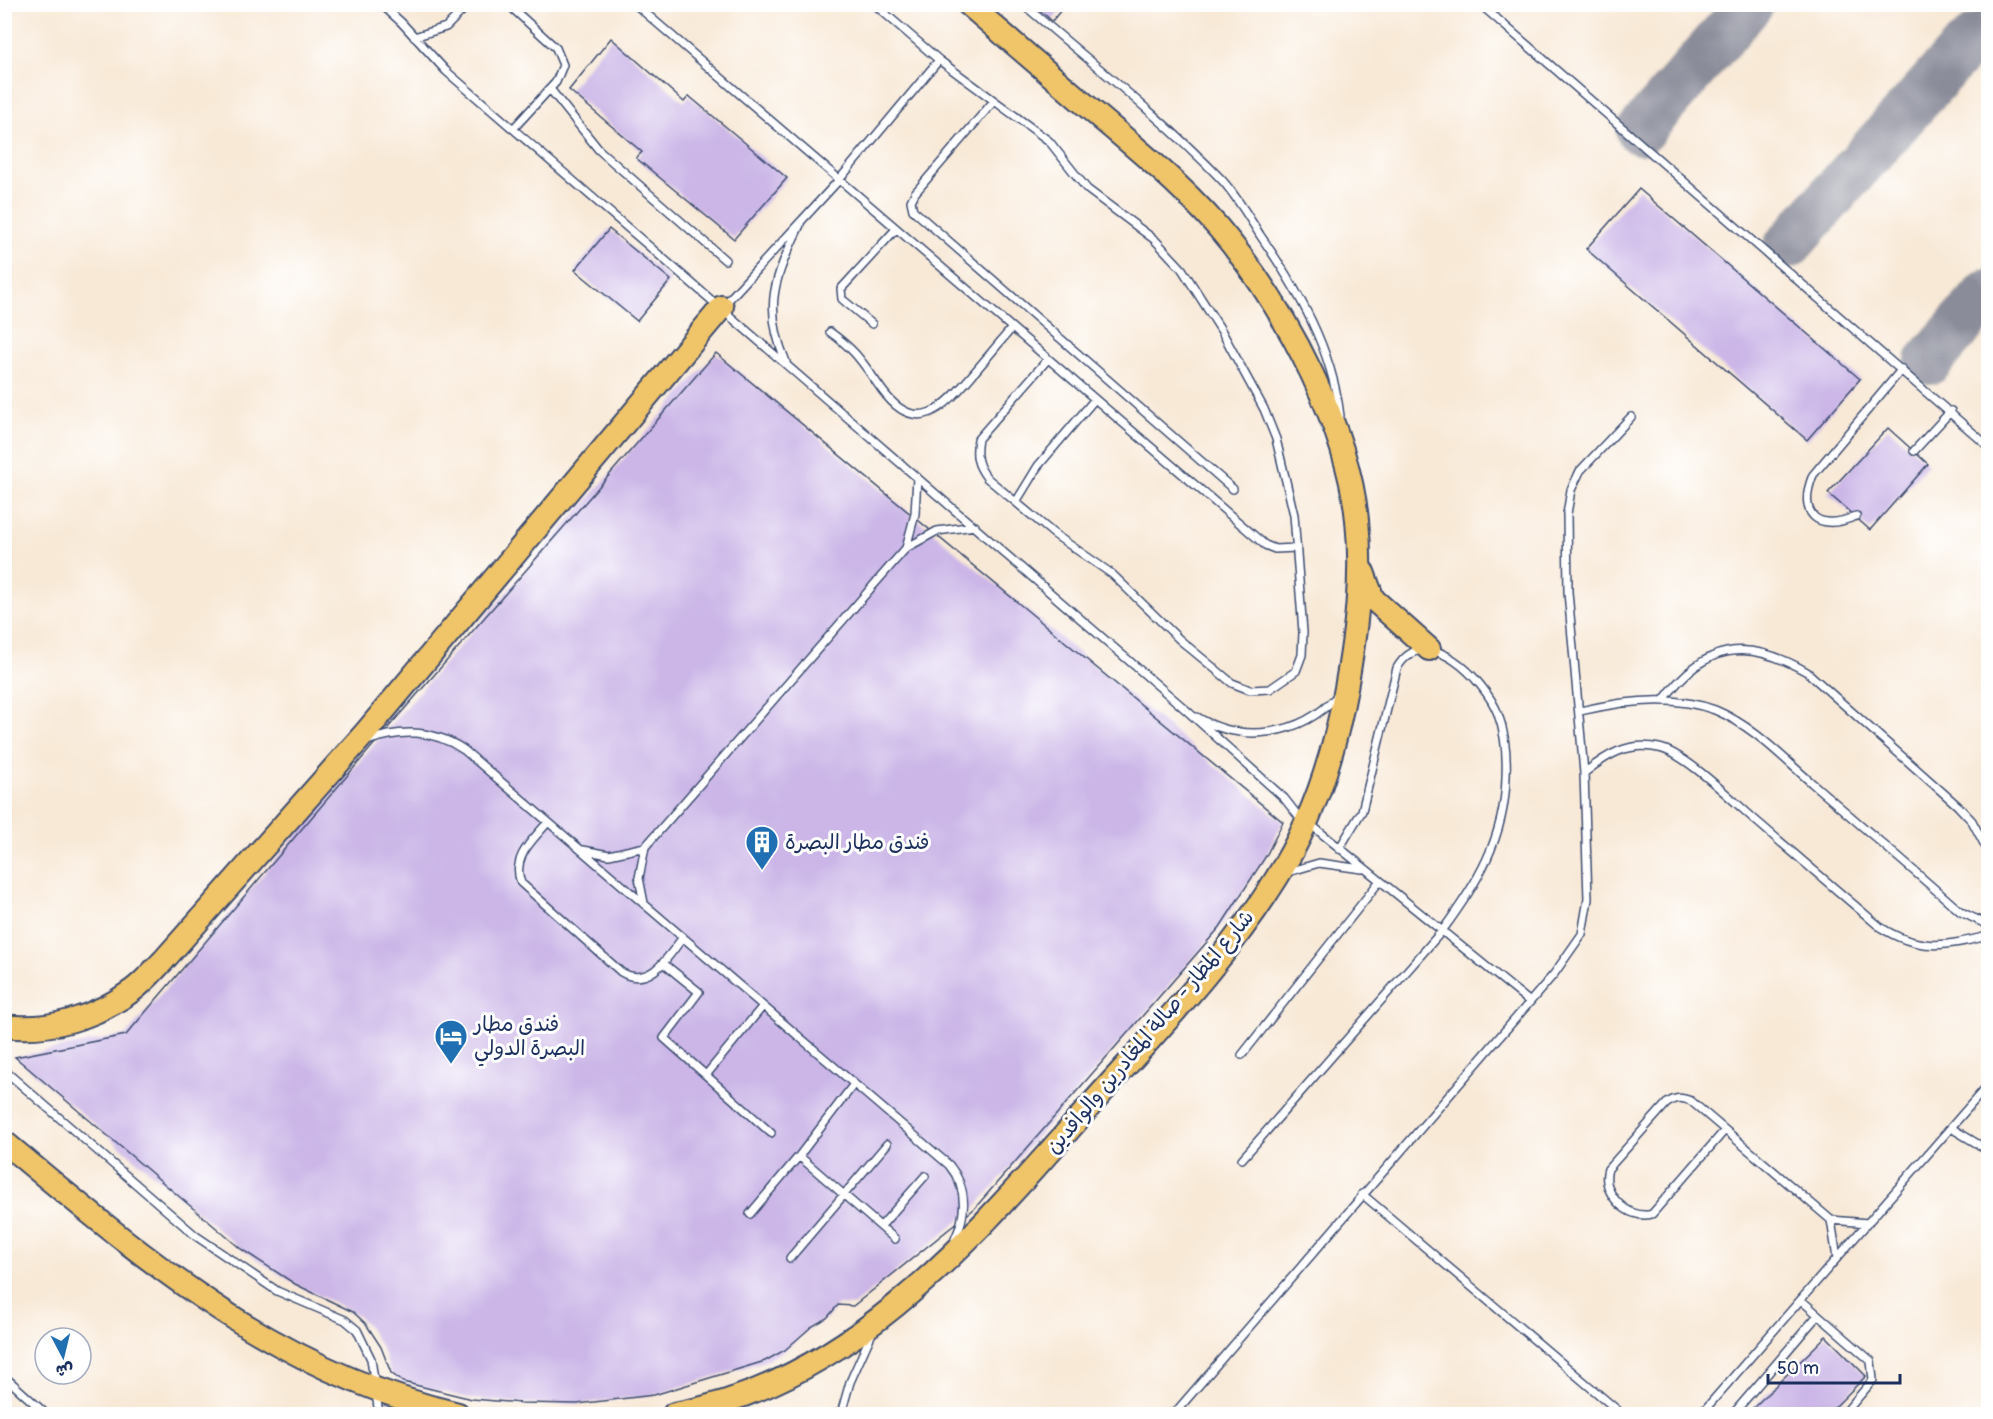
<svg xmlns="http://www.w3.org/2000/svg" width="1993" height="1419" font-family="Pangolin,'Playpen Sans Arabic',sans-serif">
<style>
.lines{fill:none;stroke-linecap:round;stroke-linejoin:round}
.taxiway{stroke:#8a8c9a;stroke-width:48}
.building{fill:#cbb6e7}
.service-casing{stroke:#3c4b70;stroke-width:10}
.trunk-casing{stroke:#3c4b70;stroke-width:26}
.service{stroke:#fff;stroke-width:7}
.trunk{stroke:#f0c469;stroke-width:22}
.labels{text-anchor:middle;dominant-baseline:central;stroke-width:6;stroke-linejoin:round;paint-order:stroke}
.poi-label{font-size:21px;fill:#1b2f5e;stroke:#fff;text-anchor:start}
.street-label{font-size:21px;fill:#1b2f5e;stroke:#fff}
</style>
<rect width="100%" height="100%" fill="#fff"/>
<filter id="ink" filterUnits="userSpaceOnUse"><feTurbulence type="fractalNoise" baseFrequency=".0167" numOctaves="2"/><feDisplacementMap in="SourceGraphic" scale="12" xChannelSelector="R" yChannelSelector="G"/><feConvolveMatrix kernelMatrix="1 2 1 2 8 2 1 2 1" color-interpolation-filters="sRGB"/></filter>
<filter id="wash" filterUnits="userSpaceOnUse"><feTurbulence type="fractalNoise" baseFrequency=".008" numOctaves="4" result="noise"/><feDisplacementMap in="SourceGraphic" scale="24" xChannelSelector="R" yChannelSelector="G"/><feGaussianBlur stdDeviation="1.35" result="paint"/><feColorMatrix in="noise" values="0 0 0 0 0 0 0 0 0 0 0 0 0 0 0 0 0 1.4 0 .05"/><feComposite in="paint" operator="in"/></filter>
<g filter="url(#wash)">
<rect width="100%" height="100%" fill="#f8e9d7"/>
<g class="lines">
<path class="taxiway" d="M1640,131L1750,4
M1788,245L1960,52L1976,38L1988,34
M1929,361L1988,293"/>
</g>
<g id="blocks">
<path class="building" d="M1033,4H1066L1052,21Z
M611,38L684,102L689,96L787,178L734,239L636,158L642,152L569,90Z
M1639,189L1860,379L1807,440L1586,249Z
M609,229L671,280L637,321L575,270Z
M716,353L1283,822L1266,856L1220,927L974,1209L853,1306L838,1305L827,1318L811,1327L785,1350L765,1361L654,1395L577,1404L521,1403L472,1399L403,1382L391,1373L381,1347L366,1324L353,1312L295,1284L241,1249L15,1057L126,1035L393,722Z
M1888,428L1928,464L1870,530L1828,493Z
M1826,1336L1866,1376L1828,1414H1747Z"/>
</g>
</g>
<g filter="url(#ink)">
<use href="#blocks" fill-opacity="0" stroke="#3c4b70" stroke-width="1.5"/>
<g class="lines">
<g class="service-casing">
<path id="service" d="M381,4L401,22L446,71L1185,709L1284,798L1302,821
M635,4L1265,545L1275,549L1297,548
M874,4L939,60L1049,141L1087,189L1155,240L1182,269L1221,330L1264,409L1276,439L1294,515L1303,632L1302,655L1296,671L1270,689L1250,690L1232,683L1180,640L1112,574L1054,534L987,478C977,465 975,456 978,439L1048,359
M1023,4C1090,62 1160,116 1221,179C1236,195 1248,216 1260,235C1298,290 1332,348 1340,416
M1480,4L1988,446
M512,8L556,48L563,65L556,82L513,129
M414,37L446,27L469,4
M550,89L599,150L725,260
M993,102L915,193L911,201L913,210L1233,489
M723,306L839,180L939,60
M872,324L842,299L841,289L896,229
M830,332C858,352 863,364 882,390C917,438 945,407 973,374C986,359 999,343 1012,328
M786,362C762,306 775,277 800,225
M1914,451L1951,411
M1016,502L1038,466L1095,399
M1856,516C1817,533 1797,514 1813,475L1902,369
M906,548L915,514L917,477
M1663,701C1704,643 1747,637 1807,672L1958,806L1972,821L1988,851
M1580,711C1622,701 1673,694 1715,710C1752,725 1783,758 1813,784C1862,826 1912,869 1961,912L1988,925
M1197,717C1242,744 1301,736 1337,696
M367,741C401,729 433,729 464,750L949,1165C967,1187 967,1213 955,1239
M1584,773C1607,755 1628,741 1659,748C1686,753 1738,806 1761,825C1800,859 1840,893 1880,927C1919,952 1945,946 1988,936
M548,822C533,840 511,857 521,883L621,972C650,989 668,957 683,937
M1310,824L1530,1002
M583,850L609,855L645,847
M1288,872L1319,863L1362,869
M644,903L639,878L645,847L906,548L937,531L975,526
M663,963L699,992L664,1038L771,1133
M1242,1055L1379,882
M4,1070L196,1236L277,1291L345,1320L357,1330L371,1359L379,1414
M706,1075L763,1006
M1951,1128L1988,1150
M1725,1130L1652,1214C1628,1221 1600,1192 1608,1169L1666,1104C1675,1097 1680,1097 1691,1101L1831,1220L1868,1223
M799,1156L854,1084
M1242,1159L1442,931C1477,884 1505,838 1506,777C1507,757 1505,733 1498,714C1485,680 1426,619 1397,668L1362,811L1339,849
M1362,1194L1622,1414
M750,1214L799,1156L895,1239
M1831,1220L1837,1258
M881,1226L925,1176
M790,1258L887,1144
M1801,1300L1871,1361L1873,1380L1844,1414
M4,1376L46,1414
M841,1414L850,1382L872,1333
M1174,1414L1554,974L1582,934L1588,899L1584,773L1568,592L1567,514L1571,490L1580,471L1631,417
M1701,1414L1988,1085
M1733,1414L1818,1315"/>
</g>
<g class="trunk-casing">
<path id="trunk" d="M1363,572L1373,599L1429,649
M4,1026C49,1032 97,1017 133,990C144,982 154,970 163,961L366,732L722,307
M4,1142C146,1260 274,1371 458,1414
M674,1414C844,1385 965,1247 1074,1124C1143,1045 1220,969 1276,879C1313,821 1334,755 1346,688C1356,632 1363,577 1357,520C1348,428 1288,315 1231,243C1194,196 1148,158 1103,120C1058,81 1013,43 968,4"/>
</g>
<use href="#service" class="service"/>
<use href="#trunk" class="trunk"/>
</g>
</g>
<defs>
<g id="building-pin" transform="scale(1.725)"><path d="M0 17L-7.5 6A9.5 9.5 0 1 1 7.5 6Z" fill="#1f6fb2" stroke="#fff"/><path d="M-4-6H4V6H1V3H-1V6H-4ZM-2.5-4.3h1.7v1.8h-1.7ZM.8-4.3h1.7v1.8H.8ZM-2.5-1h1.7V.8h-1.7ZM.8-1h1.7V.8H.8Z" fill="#fff"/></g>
<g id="hotel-pin" transform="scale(1.725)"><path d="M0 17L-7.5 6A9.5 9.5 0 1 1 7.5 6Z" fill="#1f6fb2" stroke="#fff"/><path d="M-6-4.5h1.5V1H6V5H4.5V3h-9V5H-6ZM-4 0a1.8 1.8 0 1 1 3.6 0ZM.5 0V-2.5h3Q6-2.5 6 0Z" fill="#fff"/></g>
</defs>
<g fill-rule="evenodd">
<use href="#building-pin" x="762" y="842"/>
<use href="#hotel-pin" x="451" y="1036"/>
</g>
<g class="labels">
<g class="poi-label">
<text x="785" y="842">فندق مطار البصرة</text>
<text x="474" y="1024">فندق مطار<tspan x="474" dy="24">البصرة الدولي</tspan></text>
</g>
<g class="street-label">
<text transform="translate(1150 1032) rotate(-50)">شارع المطار - صالة المغادرين والوافدين</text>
</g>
</g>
<rect width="1993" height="1419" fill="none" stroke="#fff" stroke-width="24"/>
<g transform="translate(63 1356) rotate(173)"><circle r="28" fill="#ffffff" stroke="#a4acbf" stroke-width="1.5"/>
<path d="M0-4.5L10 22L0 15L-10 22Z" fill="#1f6fb2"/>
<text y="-9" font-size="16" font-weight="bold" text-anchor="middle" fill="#1b2f5e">ش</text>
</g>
<path d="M1768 1374v9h132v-9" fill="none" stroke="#1b2f5e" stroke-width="3"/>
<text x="1777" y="1374" font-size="18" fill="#1b2f5e" stroke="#ffffff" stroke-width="4.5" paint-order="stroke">50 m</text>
</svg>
